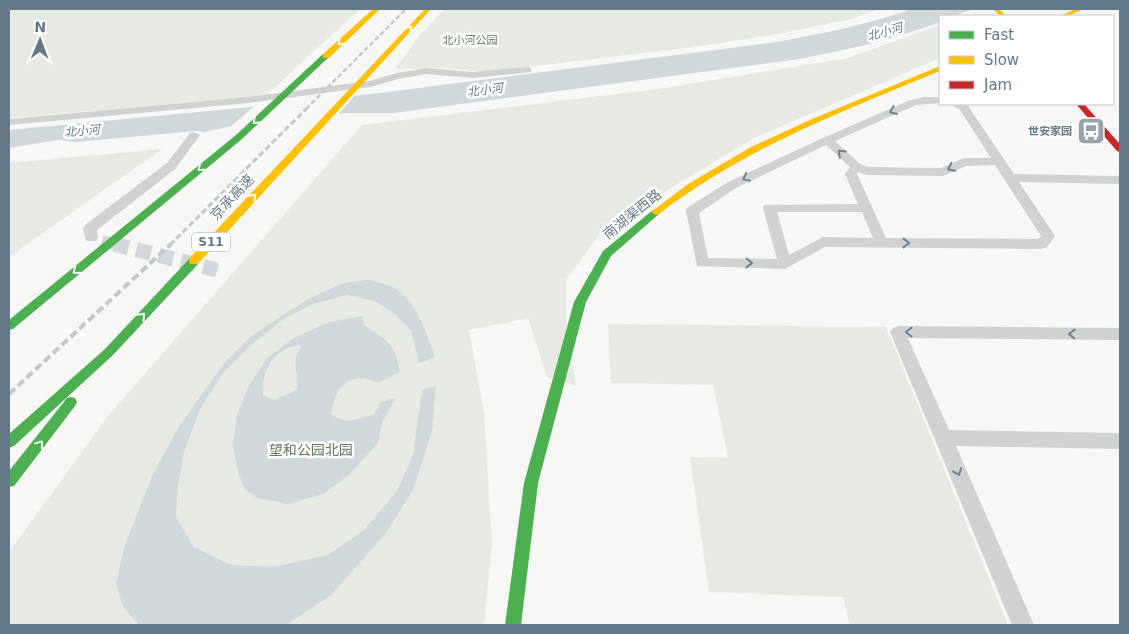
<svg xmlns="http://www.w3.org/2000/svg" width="1129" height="634" font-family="'DejaVu Sans','Noto Sans SC',sans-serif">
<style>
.green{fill:#e6eae3}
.water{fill:#d0d8db;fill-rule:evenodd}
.pier{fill:#f7f7f5}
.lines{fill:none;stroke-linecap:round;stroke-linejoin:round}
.street-tunnel-far1{stroke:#d2d7da;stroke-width:12;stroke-dasharray:12 6;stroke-linecap:butt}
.street-tunnel{stroke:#d2d7da;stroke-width:15;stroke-dasharray:15 8;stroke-linecap:butt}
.street{fill:#d0d2d2;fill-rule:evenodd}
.fast{fill:#4caf50;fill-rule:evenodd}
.slow{fill:#ffc107;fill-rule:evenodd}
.jam{fill:#c62828;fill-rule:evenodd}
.rail-far2{stroke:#c6c7c8;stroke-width:2.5;stroke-dasharray:5 2.5;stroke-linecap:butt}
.rail-far1{stroke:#c6c7c8;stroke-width:3;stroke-dasharray:6 3;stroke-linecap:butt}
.rail{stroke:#c6c7c8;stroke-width:4;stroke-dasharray:8 4;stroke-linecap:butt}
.oneway{stroke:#f6fbf6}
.oneway2{stroke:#6f818f}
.labels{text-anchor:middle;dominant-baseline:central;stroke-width:5;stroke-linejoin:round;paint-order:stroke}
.far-park-label{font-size:11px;fill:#657960;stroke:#fff}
.far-poi-label{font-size:11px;font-weight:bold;fill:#647888;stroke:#fff;text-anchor:end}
.far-water-label{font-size:12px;font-style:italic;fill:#607a83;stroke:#fff}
.shield{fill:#fff;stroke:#92a0ac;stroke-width:1}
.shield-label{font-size:12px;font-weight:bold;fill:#647888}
.street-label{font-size:14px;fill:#647888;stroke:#fff}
.park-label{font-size:14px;fill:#657960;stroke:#fff}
</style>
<rect width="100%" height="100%" fill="#f7f7f5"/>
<path class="green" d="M9,9H360L265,96L9,118Z
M445,9H879L852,19L778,34L709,45L486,72L444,68L395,69L420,35Z
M940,25V58L754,138L604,228L566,280V318L576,386L547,377L528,318L469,330L484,412L492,544L484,625H9V552L108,416L362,125L658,89L848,58Z
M162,149L9,257V163Z
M608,324L886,327L1008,625H850L843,597L709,592L690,457L728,458L713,385L611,383Z"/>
<path class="water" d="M912,9H973L954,16H940V22C892,40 843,51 793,60L393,113H347L227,127L205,132L194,131L77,142L57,140L9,148V130L240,108L380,93L769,43C818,35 865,25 912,9Z
M368,280C375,282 383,283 390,286C417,298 426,333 435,357L419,363L411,331L395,314L375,301L347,295L313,304L282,320L251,345L224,372L200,409L184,452L178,485L176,517L194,547L231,565L274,567L328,555L364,530L397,491L413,455L422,390L436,386L432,431L413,490L385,534L331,595L286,625H139L123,607L116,583L125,545L153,474L180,425L225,362L251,336L308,299L343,283Z
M362,316L364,325C388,340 395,344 400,372L378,383C374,382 367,378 363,378C341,378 334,395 331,414C347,425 357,420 374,414L381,402L396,398L382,422L378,443L349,475L323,494L288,504L257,498L245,489L238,473L233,445L237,415L248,387L267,358L294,338L329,322ZM302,345C289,365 300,370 297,390L274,400L263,395C261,369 275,347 302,345Z"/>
<path class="pier" d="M358,92L336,117L228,129L257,104Z"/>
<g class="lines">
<path class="street-tunnel-far1" d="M102,241L119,245"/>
<path class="street-tunnel" d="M114,244L217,270"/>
<path class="street" d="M527,67L531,68V72L473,78L426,74L398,79L370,87L249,103L9,125V119L249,97L369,81L397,73L426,68L473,72Z
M924,97H940V103L916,105L835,141L860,164L868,167L941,168L964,158H991L960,110L951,104H964L968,106L1014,174L1120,176V184L1019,182L1055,236L1047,247L1042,249L825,247L785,269L697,266L686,211L687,208L728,182L823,138L908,101ZM826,145L850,167L845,174L858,204L764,205L763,208L777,259L708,258L699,213L736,188ZM995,165L1041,236L1038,239L886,238L857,174L858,172L867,175L943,176L966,166ZM777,212H862L873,238L823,237L789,255Z
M194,132L200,135L175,169L97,230L98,238L96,241H86L83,228L85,225L167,163L190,133Z
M898,326L1120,328V340L908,338L949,430L1120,433V449L956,446L1034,625H1012L890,332L893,328Z"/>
<path class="fast" d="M323,54L330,56L242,139L13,329L9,330V320L236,135Z
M656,209L659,210L661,212L659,214L611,256L586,302L538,483L521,625H505L524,483L574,302L603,251L653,210Z
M194,257L198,258L199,261L198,264L113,355L14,446L9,448V434L105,349L190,258Z
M71,397L75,398L77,402L75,406L14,486L9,487V471L67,398Z"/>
<path class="slow" d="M373,9H380L329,58H323V54Z
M425,9H431L198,264H190L189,261L190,258Z
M993,9H999L1006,16H1000Z
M1076,9H1084L1068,16H1060Z
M940,66V71C843,111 743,149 659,214L656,215L651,212L688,184L751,147L812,119Z"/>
<path class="jam" d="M1076,104H1084L1120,144V152L1117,151Z"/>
<path class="rail-far2" d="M306,109L406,9"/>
<path class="rail-far1" d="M170,245L307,108"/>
<path class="rail" d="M9,394L171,244"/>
</g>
<defs><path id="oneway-chevron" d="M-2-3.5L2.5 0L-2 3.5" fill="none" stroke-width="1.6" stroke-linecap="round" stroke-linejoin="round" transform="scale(1.25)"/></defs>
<g class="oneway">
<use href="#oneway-chevron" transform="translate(409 29) rotate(-47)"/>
<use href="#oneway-chevron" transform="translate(341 42) rotate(137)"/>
<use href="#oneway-chevron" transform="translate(256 121) rotate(138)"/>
<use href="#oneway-chevron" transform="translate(201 168) rotate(141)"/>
<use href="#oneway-chevron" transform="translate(253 197) rotate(-47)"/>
<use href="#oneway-chevron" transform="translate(76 271) rotate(141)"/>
<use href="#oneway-chevron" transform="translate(142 316) rotate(-47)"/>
<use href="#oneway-chevron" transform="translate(40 444) rotate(-53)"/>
</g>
<g class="oneway2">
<use href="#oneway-chevron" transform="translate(893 111) rotate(157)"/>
<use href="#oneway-chevron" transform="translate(841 153) rotate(-137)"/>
<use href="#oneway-chevron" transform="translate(951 168) rotate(153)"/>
<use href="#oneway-chevron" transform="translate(746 178) rotate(154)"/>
<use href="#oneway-chevron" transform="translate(906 243)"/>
<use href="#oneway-chevron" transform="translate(749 263) rotate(1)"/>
<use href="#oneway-chevron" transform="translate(909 332) rotate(-179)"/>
<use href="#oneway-chevron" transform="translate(1072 334) rotate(-179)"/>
<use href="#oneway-chevron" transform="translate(958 472) rotate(67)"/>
</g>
<defs>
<g id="bus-square" transform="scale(1.4375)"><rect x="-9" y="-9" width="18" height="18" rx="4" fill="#97a4ae" stroke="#fff"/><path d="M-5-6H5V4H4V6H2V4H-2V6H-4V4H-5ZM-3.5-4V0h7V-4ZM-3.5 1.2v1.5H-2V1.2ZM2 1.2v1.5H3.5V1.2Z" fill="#fff"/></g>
</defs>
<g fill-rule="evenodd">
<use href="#bus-square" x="1091" y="131"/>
</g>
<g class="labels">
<g class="far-park-label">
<text x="470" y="40">北小河公园</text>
</g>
<g class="far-poi-label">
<text x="1072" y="131">世安家园</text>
</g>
<g class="far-water-label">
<text transform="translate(885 32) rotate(-16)">北小河</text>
<text transform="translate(485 90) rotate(-7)">北小河</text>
<text transform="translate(82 131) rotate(-5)">北小河</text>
</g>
<rect class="shield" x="192" y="232.5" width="38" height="19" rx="4"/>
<g class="shield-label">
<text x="211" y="242">S11</text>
</g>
<g class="street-label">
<text transform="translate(232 197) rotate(-47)">京承高速</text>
<text transform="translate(632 214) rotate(-39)">南湖渠西路</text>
</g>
<g class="park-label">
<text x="311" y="450">望和公园北园</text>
</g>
</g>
<rect width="1129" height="634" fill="none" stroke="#647888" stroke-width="20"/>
<rect x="939" y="15" width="175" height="90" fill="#ffffff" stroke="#c1c9cf"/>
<rect x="949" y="31" width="25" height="8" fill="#4caf50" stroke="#c1c9cf"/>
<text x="984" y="40" font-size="15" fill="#647888">Fast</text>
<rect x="949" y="56" width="25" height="8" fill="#ffc107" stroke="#c1c9cf"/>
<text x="984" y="65" font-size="15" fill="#647888">Slow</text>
<rect x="949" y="81" width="25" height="8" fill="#c62828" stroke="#c1c9cf"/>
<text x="984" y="90" font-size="15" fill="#647888">Jam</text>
<g transform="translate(40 40) rotate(1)" stroke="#ffffff" stroke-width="4" paint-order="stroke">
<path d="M0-4L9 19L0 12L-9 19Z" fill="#647888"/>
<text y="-8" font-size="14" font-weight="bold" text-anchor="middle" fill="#647888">N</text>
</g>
</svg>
